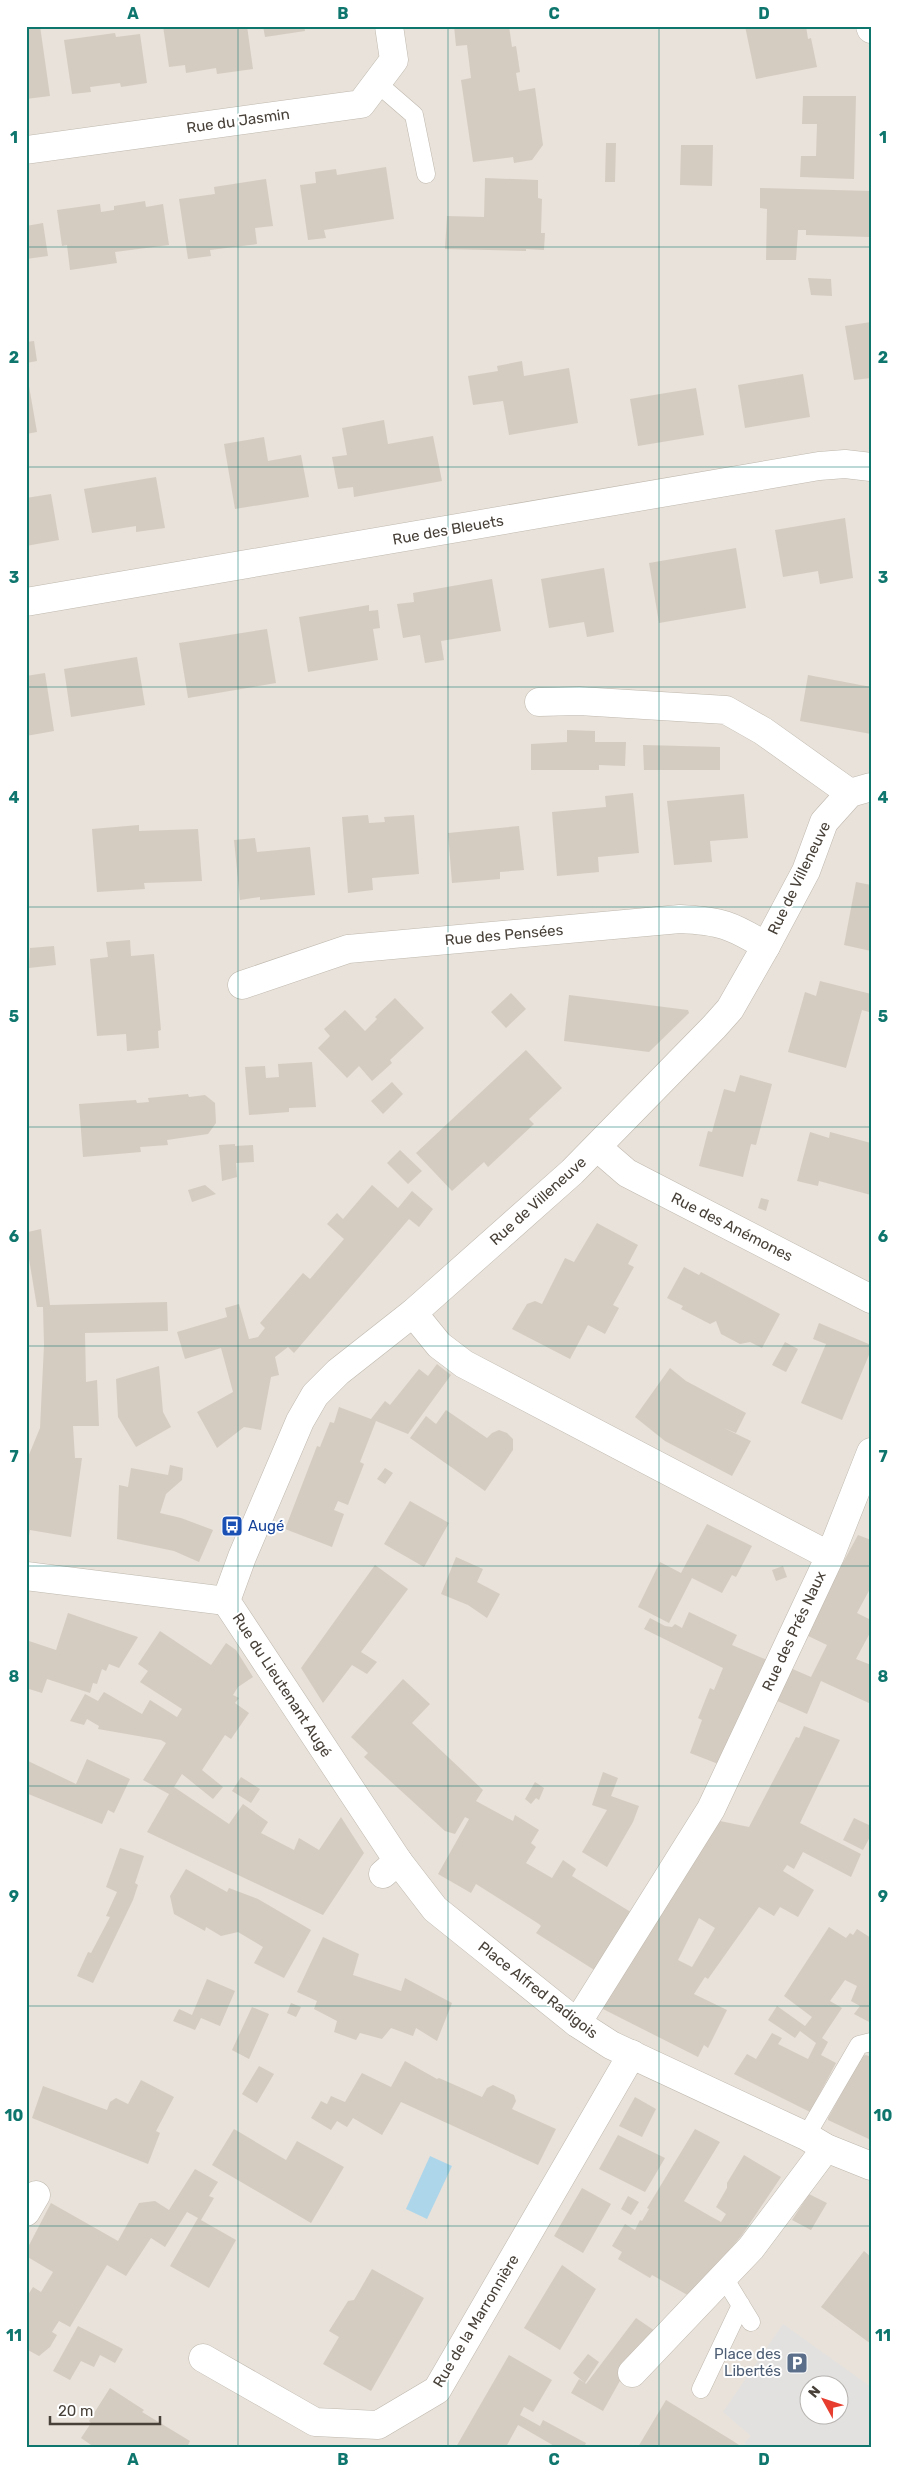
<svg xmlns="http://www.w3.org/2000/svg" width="897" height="2473" font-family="Rubik,sans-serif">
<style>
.residential{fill:#e8e2da;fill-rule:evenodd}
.parking{fill:#e3e1df;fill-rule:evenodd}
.water{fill:#add6eb}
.building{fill:#d5ccc1;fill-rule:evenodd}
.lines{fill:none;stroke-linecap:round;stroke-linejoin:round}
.service-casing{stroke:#bfb8ae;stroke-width:19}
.minor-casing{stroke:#bfb8ae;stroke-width:29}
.tertiary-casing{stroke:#bfb8ae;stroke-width:29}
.service{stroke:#fff;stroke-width:18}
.minor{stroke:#fff;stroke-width:28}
.tertiary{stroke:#fff;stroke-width:28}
.grid{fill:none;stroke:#0f766e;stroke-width:1;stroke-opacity:0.55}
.labels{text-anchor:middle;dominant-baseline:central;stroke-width:4;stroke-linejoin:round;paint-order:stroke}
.street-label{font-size:15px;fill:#484139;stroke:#fff}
.transit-label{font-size:15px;fill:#164399;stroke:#fff;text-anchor:start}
.service-label{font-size:15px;fill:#4e5e75;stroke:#fff;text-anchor:end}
.neatline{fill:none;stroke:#0f766e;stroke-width:2}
.grid-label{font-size:16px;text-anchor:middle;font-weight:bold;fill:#0f766e}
</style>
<rect width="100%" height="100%" fill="#f4f1eb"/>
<path class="residential" d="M26,26H871V2447H26ZM810,2386H840V2416H810Z"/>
<path class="parking" d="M783,2324L871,2387V2447H748L744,2443L751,2436L723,2412ZM810,2386H840V2416H810Z"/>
<path class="water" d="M430,2156L452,2166L427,2219L406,2209Z"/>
<path class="building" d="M26,26H40L50,96L26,99Z
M163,26H247L253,69L217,74L216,68L186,73L185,65L169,67Z
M263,26H304L305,31L265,37Z
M454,26H509L512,47L516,46L520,72L516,73L519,91L535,88L543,145L532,160L514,163L513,157L473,162L461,80L471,78L467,45L456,46Z
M745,26H806L808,39L811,38L817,67L756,79Z
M115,33L116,37L140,34L147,83L121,87L120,83L90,87L91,92L72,94L64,40Z
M803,96H856L854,179L800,177L801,156H816L817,124H802Z
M606,143H616L615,182H605Z
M681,145H713L712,186L680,185Z
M386,167L394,219L324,230L326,238L308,240L300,185L316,183L315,172L336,169L337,175Z
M485,178L538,180V198L542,199L541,233H545L544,250L526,249V251L445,249L447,216L484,217Z
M266,179L273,226L255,228L257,244L210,250L211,256L188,259L179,199L215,194L214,187Z
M760,188L870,191L869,237L806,235V230H798L796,260H766L767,209L760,208Z
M145,201L146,207L163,204L169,245L115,252L117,263L70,270L67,245L62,246L57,210L100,204L101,212L114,210V206Z
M43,223L48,256L26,259V226Z
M808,278L831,279L832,296L811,295Z
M871,322V378L854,380L845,326Z
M34,341L37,361L26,363V342Z
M522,361L524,376L569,368L578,423L509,435L503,401L473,405L468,376L498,371L497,366Z
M26,369L37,432L26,434Z
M803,374L810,417L745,428L738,385Z
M696,388L704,435L638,446L630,399Z
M384,420L388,444L433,436L442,481L354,497L353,487L338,489L332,457L347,455L342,428Z
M264,437L268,461L301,455L309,497L235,509L224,444Z
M156,477L165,528L136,532V526L92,533L84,489Z
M51,494L59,540L26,546V498Z
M845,518L853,578L820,584L818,571L783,577L775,530Z
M736,548L746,608L659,623L649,563Z
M604,568L614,632L587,637L584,622L549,628L541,579Z
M492,579L501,631L441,641L444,660L425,663L420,635L403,638L397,604L414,602L413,593Z
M369,605V611L378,610L380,628L373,629L378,660L308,672L299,617Z
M267,629L276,683L188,698L179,643Z
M137,657L145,705L71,717L64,669Z
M45,673L54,731L26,736V676Z
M808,675L871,687V734L800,721Z
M567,730L595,731V742H626L625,766L599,765V770H531V744L567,742Z
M643,745L720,747V770H644Z
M633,793L639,853L598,857L599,872L557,876L552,812L606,807L605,796Z
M744,794L748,838L710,841L712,862L674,865L667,801Z
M368,815L369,823L385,822L384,817L414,815L419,874L372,878L373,890L348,893L342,817Z
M139,825V831L198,829L202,881L144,883L145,889L97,892L92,829Z
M519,826L524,870L500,872V879L452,883L448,833Z
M255,838L257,852L310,847L315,895L260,900V897L240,900L234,840Z
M856,882L871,885V951L844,945Z
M130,940L131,956L154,954L161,1030L158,1031L159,1048L127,1051L126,1034L97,1036L90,959L108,957L106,942Z
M54,946L56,965L29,968L30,948Z
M820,981L871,994L869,1012L862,1010L846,1068L788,1052L805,992L816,996Z
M511,993L526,1009L506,1028L491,1012Z
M569,995L688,1010L689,1013L649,1052L564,1041Z
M395,998L424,1028L390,1060L392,1063L372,1081L359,1066L347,1078L318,1048L330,1036L324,1029L345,1010L365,1031L377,1019L375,1017Z
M526,1050L562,1088L529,1119L534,1124L488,1167L484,1162L452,1191L416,1153Z
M312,1062L316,1107L289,1108V1112L249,1115L245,1067L265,1066L266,1078L279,1077L278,1064Z
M740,1075L772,1084L756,1145L751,1144L743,1177L699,1166L708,1131L712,1132L724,1089L735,1092Z
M392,1082L403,1094L383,1114L371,1101Z
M188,1094L189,1097L205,1095L215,1103L216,1123L208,1134L167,1140L168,1145L140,1147L141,1152L83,1157L79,1104L136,1100L137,1103L149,1102L148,1098Z
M810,1132L829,1138L830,1132L871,1143V1195L819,1181L818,1186L797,1181Z
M235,1144V1146L253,1145L254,1162L236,1163L237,1177L222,1181L219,1145Z
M400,1150L422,1171L408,1184L387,1163Z
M205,1185L216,1194L192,1202L188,1190Z
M372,1185L398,1208L412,1191L433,1209L419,1227L409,1219L294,1353L288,1347L275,1357L279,1375L271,1377L261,1430L244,1427L217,1448L197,1412L233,1392L221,1348L185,1359L177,1332L227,1317L225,1308L239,1304L249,1339L258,1337L265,1328L260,1323L303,1273L310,1279L344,1239L327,1224L337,1213L343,1219Z
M761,1198L769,1200L766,1211L758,1208Z
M597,1223L638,1245L628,1264L634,1267L613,1305L619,1308L605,1334L588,1325L570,1359L512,1329L527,1304L535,1301L542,1304L565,1258L574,1262Z
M41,1229L50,1305L167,1302L168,1331L85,1333L86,1382L97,1380L99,1426H73L75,1458H82L71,1537L30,1530L27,1546L26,1462L40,1428L44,1345L43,1307H37L29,1259L28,1232Z
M684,1267L699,1275L701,1272L780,1314L762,1348L750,1342L740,1344L721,1334L716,1321L710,1324L681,1309L683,1306L667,1298Z
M819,1323L871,1345V1350L842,1420L801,1403L826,1344L813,1339Z
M785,1342L798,1349L786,1372L772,1365Z
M437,1364L451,1375L408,1434L376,1421L360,1462L364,1464L348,1505L338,1501L334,1510L344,1514L332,1547L285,1529L317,1446L320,1447L330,1422L334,1423L339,1407L371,1419L385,1401L390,1405L419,1369L428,1376Z
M159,1366L163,1412L171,1427L136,1447L118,1417L116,1379Z
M670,1368L686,1381L746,1413L736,1433L724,1428L751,1441L732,1476L665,1441L635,1417Z
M446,1410L487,1438L492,1433L499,1430L507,1433L513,1439V1450L485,1491L410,1438L426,1416L436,1424Z
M170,1465L183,1468L182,1480L166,1494L160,1513L181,1518L213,1530L199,1562L174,1551L117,1539L119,1485L128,1487L131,1468L168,1475Z
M385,1468L393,1473L385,1484L377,1479Z
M410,1501L449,1523L424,1567L384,1544Z
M707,1524L752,1546L736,1577L732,1575L722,1593L692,1578L669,1623L638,1607L660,1562L681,1573Z
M858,1535L871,1540V1587L857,1613L871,1620V1631L856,1659L871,1665V1704L821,1681L807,1714L773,1699L788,1667L811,1677L827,1645L804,1634Z
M456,1557L483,1569L477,1582L500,1594L487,1618L468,1605L441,1594Z
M375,1565L408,1589L361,1652L377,1662L367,1674L352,1665L323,1703L301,1668Z
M783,1566L787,1577L776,1581L772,1570Z
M689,1612L737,1635L732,1645L767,1660L726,1767L690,1753L702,1720L698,1718L710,1688L714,1690L723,1668L644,1629L650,1618L665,1626L672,1627L675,1624L682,1628Z
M68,1613L138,1637L119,1668L109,1664L106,1671L102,1669L97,1684L93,1683L90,1693L47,1679L42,1693L26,1688V1640L56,1650Z
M160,1631L211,1665L226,1643L236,1650L253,1677L238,1687L233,1695L239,1698L235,1703L249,1713L231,1739L225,1735L202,1770L223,1787L213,1799L182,1774L174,1787L229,1824L243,1804L268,1822L261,1833L294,1850L299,1838L319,1850L341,1817L364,1853L323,1915L147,1832L169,1794L143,1780L166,1743L161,1740L98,1729L99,1726L87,1719L84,1725L70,1721L85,1694L98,1701L104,1692L142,1714L150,1700L177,1717L182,1709L140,1682L148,1671L138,1664Z
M403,1679L430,1704L412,1723L483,1790L476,1801L513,1821L515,1815L539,1830L531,1843L536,1847L526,1863L552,1878L563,1860L576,1869L572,1876L634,1914L599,1973L536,1933L541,1926L539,1924L476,1884L471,1893L438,1874L469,1819L465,1817L455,1834L445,1831L364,1757L368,1753L351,1737Z
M804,1726L840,1740L800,1823L861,1854L851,1877L803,1852L794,1869L787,1865L783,1871L814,1890L798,1917L780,1907L774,1916L759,1907L708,1979L705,1977L694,1994L727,2010L708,2048L704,2045L698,2057L599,2007L701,1846L720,1821L749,1827L796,1737L799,1738ZM699,1918L715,1928L692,1967L678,1960Z
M87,1759L130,1779L114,1813L108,1810L102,1824L26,1793V1760L76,1784Z
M603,1772L618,1778L611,1796L639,1806L633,1822L607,1867L582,1852L607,1810L592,1805Z
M241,1777L260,1789L251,1803L232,1791Z
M535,1782L544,1788L539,1800L536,1798L531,1804L525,1799Z
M854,1818L871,1826V1835L863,1850L843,1840Z
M120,1848L144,1856L135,1883L138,1885L133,1900L93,1983L77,1976L88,1952L91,1953L110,1917L106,1916L117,1892L106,1887Z
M186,1869L227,1892L229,1888L258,1899L311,1930L284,1978L254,1963L263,1947L238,1932L221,1936L206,1927L205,1931L174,1914L170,1896Z
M829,1927L846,1938L850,1933L853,1935L857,1929L871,1938V2023L854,2014L860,2006L851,2001L857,1986L845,1980L830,2001L842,2008L822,2038L828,2042L821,2055L836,2063L810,2112L734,2074L747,2054L756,2059L772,2033L782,2038L778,2044L808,2059L816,2043L800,2031L795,2038L768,2020L777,2006L805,2026L812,2017L784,1996Z
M323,1937L359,1954L353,1975L401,1991L405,1978L452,2003L437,2041L416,2028L413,2036L391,2028L382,2039L360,2033L356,2040L334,2032L337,2021L314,2009L317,2001L297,1992Z
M207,1979L235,1991L220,2026L201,2018L195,2030L173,2021L179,2009L192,2015Z
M291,2003L301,2007L296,2017L287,2013Z
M252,2007L269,2014L249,2059L232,2050Z
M866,2055L871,2057V2140L828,2120V2118L862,2056Z
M405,2061L437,2079L439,2078L482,2097L487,2088L493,2085L514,2095L516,2101L512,2109L556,2129L538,2165L401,2102L382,2135L353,2118L347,2127L337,2121L331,2130L311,2118L321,2101L327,2104L331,2096L345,2102L362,2073L391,2087Z
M259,2066L274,2074L257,2103L242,2094Z
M141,2080L174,2097L156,2131L160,2133L148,2164L32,2118L43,2086L107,2110L110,2102L116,2098L128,2104Z
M635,2097L656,2109L642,2137L619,2126Z
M234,2129L286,2160L297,2141L344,2167L311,2223L212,2165Z
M695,2129L720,2142L684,2201L710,2216L721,2222L726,2214L716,2207L727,2188V2183L744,2155L781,2177L742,2235L691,2297L652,2275L650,2278L618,2259L622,2252L612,2246L625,2224L635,2230L640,2220L642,2221L649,2209L647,2208Z
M618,2135L665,2158L645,2192L599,2169Z
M195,2169L218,2182L209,2196L214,2198L201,2220L236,2240L209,2288L170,2266L198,2218L187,2212L165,2247L151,2238L126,2276L107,2265L70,2327L59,2321L52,2332L57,2335L50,2347L39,2356L26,2349V2298L33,2287L41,2292L53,2272L26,2256V2251L51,2203L118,2241L139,2203L155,2201L169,2210Z
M582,2188L611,2204L583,2253L554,2236Z
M809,2194L827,2203L811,2230L792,2220Z
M628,2196L639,2202L631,2215L621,2209Z
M864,2251L871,2257V2344L821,2307Z
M562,2265L596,2289L560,2350L524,2328Z
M372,2269L424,2298L371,2391L323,2364L339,2337L329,2331L348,2301L354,2300Z
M636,2318L655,2331L630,2363L603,2411L571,2393L579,2379L585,2383L573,2373L588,2354L599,2362L585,2383L586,2384Z
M78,2326L123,2349L115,2363L100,2355L94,2367L81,2361L70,2380L53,2371Z
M509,2355L552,2380L533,2412L524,2407L520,2415L540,2426L543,2420L586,2443L584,2447H556L518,2425L506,2447H456Z
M110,2388L144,2410L142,2412L190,2441L187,2447H94L81,2438L91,2423L89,2421Z
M666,2400L733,2441L742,2447H638Z"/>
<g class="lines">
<g class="service-casing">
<path id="service" d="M377,83L414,115L426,174
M806,2136L859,2045L871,2042
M723,2276L751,2322
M701,2389L741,2305"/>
</g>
<g class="minor-casing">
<path id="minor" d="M870,26L871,29
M26,150L361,104L394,60L389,26
M26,602L819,466L845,464L871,467
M539,702L579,701L726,710L763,731L850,793
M242,985L348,949L680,919C721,921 731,925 766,946
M598,1148L627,1173L871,1299
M413,1313L439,1345L464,1364L830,1556
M26,1576L226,1601
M383,1874L398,1861
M577,2023L711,1809L830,1556L871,1452
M26,2212L36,2195
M203,2358L315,2422L378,2425L437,2390L632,2054
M632,2373L751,2248L826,2148"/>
</g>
<g class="tertiary-casing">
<path id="tertiary" d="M871,787L850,793L824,822L806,871L766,946L730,1009L714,1027L572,1172L413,1313L338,1372L315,1395L300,1421L242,1557L226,1601L398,1861L435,1909L577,2023L611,2045L806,2136L826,2148L871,2166"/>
</g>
<use href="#service" class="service"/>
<use href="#minor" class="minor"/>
<use href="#tertiary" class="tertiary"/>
</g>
<path class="grid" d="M238,26V2447M448,26V2447M659,26V2447M26,247H871M26,467H871M26,687H871M26,907H871M26,1127H871M26,1346H871M26,1566H871M26,1786H871M26,2006H871M26,2226H871"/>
<defs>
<g id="bus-square" transform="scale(1.125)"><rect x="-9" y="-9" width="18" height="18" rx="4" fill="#1a4fb4" stroke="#fff"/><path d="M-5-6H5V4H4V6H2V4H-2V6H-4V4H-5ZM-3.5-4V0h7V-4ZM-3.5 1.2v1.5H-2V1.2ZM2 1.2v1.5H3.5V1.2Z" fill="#fff"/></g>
<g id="parking-square" transform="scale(1.125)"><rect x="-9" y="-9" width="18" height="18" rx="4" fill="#5c6f8a" stroke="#fff"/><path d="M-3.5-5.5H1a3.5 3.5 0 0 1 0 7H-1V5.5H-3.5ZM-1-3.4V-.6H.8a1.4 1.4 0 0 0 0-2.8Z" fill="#fff"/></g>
</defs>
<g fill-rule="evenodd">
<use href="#bus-square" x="232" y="1526"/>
<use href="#parking-square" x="797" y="2363"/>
</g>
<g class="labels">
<g class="street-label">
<text transform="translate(238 121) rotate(-8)">Rue du Jasmin</text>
<text transform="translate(448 530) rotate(-10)">Rue des Bleuets</text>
<text transform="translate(799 878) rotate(-64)">Rue de Villeneuve</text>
<text transform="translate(504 935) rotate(-5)">Rue des Pensées</text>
<text transform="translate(538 1201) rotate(-42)">Rue de Villeneuve</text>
<text transform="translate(732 1227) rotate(27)">Rue des Anémones</text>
<text transform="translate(794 1631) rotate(-65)">Rue des Prés Naux</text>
<text transform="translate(282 1685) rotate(57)">Rue du Lieutenant Augé</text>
<text transform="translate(538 1990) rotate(38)">Place Alfred Radigois</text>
<text transform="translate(476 2321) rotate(-59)">Rue de la Marronnière</text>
</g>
<g class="transit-label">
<text x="248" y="1526">Augé</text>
</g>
<g class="service-label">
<text x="781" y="2354">Place des<tspan x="781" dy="17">Libertés</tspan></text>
</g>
</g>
<rect width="897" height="2473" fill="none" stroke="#ffffff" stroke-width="55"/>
<g transform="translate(824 2400) rotate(310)"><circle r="24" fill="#ffffff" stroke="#b6b3b0"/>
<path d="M0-4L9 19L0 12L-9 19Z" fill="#e73d2f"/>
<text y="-8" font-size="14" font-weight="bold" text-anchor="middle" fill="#484139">N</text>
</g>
<path d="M50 2416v8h110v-8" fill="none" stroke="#484139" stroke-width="2.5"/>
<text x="58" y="2416" font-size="15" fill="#484139" stroke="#ffffff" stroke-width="4" paint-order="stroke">20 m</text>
<rect x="28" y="28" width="842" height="2418" class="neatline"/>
<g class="grid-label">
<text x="133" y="19">A</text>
<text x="343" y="19">B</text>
<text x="554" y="19">C</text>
<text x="764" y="19">D</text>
<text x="14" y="143">1</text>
<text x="883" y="143">1</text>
<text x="14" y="363">2</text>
<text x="883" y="363">2</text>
<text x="14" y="583">3</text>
<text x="883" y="583">3</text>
<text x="14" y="803">4</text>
<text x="883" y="803">4</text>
<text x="14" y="1022">5</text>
<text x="883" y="1022">5</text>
<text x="14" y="1242">6</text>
<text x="883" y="1242">6</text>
<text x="14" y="1462">7</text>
<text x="883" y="1462">7</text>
<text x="14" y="1682">8</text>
<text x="883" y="1682">8</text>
<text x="14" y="1902">9</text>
<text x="883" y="1902">9</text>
<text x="14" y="2121">10</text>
<text x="883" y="2121">10</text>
<text x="14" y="2341">11</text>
<text x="883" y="2341">11</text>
<text x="133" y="2465">A</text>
<text x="343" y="2465">B</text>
<text x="554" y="2465">C</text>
<text x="764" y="2465">D</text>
</g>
</svg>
